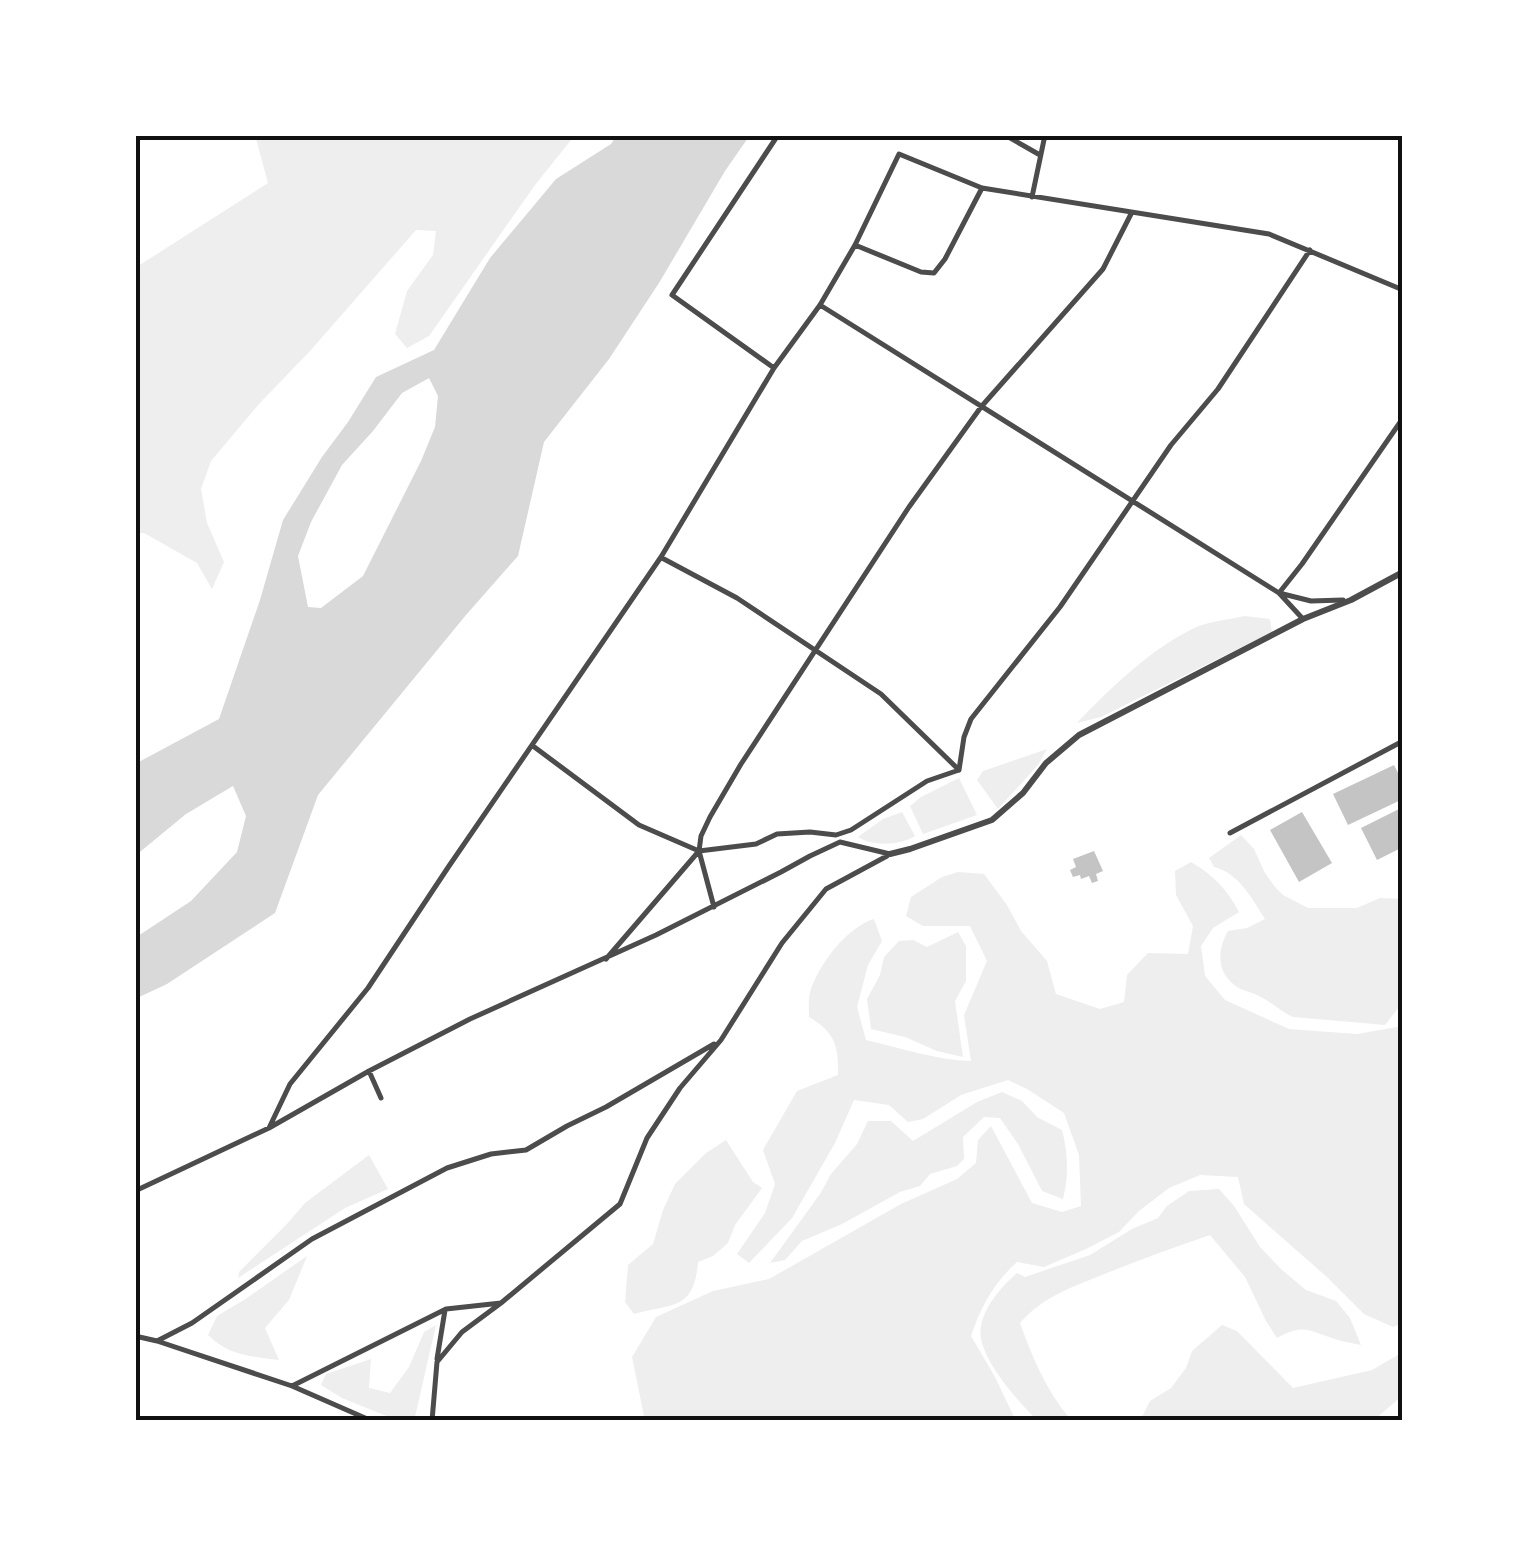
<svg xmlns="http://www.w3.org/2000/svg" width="1538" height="1556" font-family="'DejaVu Sans',sans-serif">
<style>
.green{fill:#eee}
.water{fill:#d9d9d9;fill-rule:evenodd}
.building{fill:#c4c4c4}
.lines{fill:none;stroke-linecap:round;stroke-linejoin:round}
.minor{stroke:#4c4c4c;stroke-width:5}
.tertiary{stroke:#4c4c4c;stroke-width:6}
.neatline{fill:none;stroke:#111;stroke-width:4}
</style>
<rect width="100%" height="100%" fill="#fff"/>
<path class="green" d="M255,135H575L535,185L429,336L407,348L395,334L407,291L433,255L436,231L416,230L310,351L259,404L211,461L201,489L207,523L224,562L212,589L197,563L144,533H135V268L268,183Z
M1245,616L1270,619L1272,632L1101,717L1077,723C1110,688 1155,645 1199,626C1213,621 1231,619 1245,616Z
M1047,749L1038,765L998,809L977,780L983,771Z
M959,778L977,815L923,834L910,806L921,797Z
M902,812L915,836C901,845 873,847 858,837L883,819Z
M1241,835L1254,849L1265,873L1275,887L1283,895L1308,908H1357L1380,898L1403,899V1002L1385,1025L1293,1017C1280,1011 1271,1002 1259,996C1252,992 1243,991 1237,987C1216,972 1217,951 1228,931L1247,928L1265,919C1252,899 1239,873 1214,867L1209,858Z
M1191,862C1213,875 1227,889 1239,912L1213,928L1201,946L1205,976L1225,1000L1289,1029L1357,1034L1403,1026V1323L1393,1327L1364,1314L1328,1278L1244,1204L1238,1177L1200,1175L1169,1188L1139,1211L1119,1232L1086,1249L1044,1267L1017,1262C994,1283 981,1306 971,1336L995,1377L1016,1421H645L632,1357L656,1317L713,1291L769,1279L901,1204L957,1179L976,1163L978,1140L991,1126L1032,1203L1062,1212L1081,1206L1079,1155L1064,1113L1027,1089L1008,1080L961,1095L923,1119L908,1122L889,1105L854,1100L835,1143L792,1218L749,1263L737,1254L765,1213L775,1184L763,1150L797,1091L838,1075C839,1047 835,1032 809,1017C809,1010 808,1000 810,992C818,965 847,927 874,919L882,941L868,965L857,1007L866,1040C901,1048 936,1060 971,1061L964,1015L987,961L970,926H923L906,916L911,897L942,877L958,872L984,874L1007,905L1021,931L1047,961L1056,994L1100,1009L1124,1002L1127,975L1148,953L1188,954L1193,926L1176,895L1175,871Z
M958,932L966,946V981L955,1001L963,1057L937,1051L905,1037L871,1029L867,999L880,975L884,957L899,941L913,940L927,947Z
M1002,1092L1022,1101L1037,1117L1062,1130C1068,1153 1069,1175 1063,1199L1042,1191L1018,1144L1000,1118L984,1117L963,1137L964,1159L957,1166L930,1174L920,1186L900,1192L842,1224L802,1241L785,1260L770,1263L820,1194L831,1174L857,1144L868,1121H891L913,1141L977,1102Z
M726,1140L753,1182L762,1188L735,1225L728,1243L713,1256L698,1262C694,1311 673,1303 634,1314L625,1302L628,1265L653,1244L663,1210L675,1184L706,1153Z
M369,1155L388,1189L345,1208L238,1278L239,1272L287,1224L305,1203Z
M1219,1189L1234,1206L1260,1247L1282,1270L1306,1290L1336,1301L1350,1318L1361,1345C1353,1343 1344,1342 1335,1339C1309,1331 1304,1323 1277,1338L1266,1321L1245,1277L1210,1235C1176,1247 1141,1259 1107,1273C1075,1286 1043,1296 1020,1323C1033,1359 1047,1392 1072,1421H1038C1019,1402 975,1355 981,1326C985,1305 1002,1286 1017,1273L1025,1277L1090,1255L1132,1229L1158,1218L1167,1206L1189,1191Z
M307,1256L289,1300L265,1328L279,1360C249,1356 230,1356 208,1335L217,1316L244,1300Z
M436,1325L415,1417L399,1421L342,1398L321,1385L326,1374L371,1359L369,1388L390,1393L409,1367L424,1332Z
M1222,1325L1237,1331L1293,1388L1372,1370L1403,1352V1395L1373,1421H1140L1150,1401L1171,1388L1186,1368L1192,1351Z"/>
<path class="water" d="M617,135H750L725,171L659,283L609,359L544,442L518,556L466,615L318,795L275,913L167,984L135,999V934H141L191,901L237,852L246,816L233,786L186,814L135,856V764L219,719L260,600L283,520L322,457L348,422L376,377L434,350L490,258L556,179L611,144ZM429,378L438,396L435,427L421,461L363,576L321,608L308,607L298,556L311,522L342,465L373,431L402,393Z"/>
<path class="building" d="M1394,765L1403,783V799L1348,825L1333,794Z
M1403,807V847L1377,860L1361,828Z
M1302,812L1332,863L1299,882L1270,830Z
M1094,851L1103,871L1096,874L1098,881L1092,883L1089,876L1081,879L1080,875L1073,877L1070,870L1076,867L1073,859Z"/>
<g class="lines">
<path class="minor" d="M1005,135L1040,155
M1032,197L1045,135
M855,245L921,272L934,273L945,259L982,188
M820,305L1279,593L1311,601L1343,600
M774,368L672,295L778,135
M662,558L737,598L881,694L959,770
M1303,619L1279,593L1302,564L1403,418
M533,746L639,825L699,851L714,907
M1230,833L1403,741
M699,851L756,844L777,834L810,832L836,835L851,830L927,781L959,770L964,737L971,719L1060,607L1171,445L1218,389L1310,250
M606,959L699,851L701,836L710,817L741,764L909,507L981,407L1103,269L1131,214
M369,1071L381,1098
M269,1128L290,1084L368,988L449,866L661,557L774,368L820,305L855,245L899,154L982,188L1269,234L1403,290
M135,1191L269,1128L369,1071L470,1019L656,935L781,872L810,856L840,842L890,854
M135,1336L157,1341L292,1386L372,1421
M157,1341L192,1323L312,1239L447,1168L491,1154L526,1150L567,1126L606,1107L714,1044
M437,1359L445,1310
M292,1386L446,1309L501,1303L620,1204L647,1138L680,1088L721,1040L782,943L826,889L887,856
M432,1421L437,1362L462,1332L501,1303"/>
<path class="tertiary" d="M890,854L910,849L992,820L1023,793L1046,763L1079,735L1303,619L1351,600L1403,572"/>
</g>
<rect width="1538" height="1556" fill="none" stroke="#ffffff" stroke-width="275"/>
<rect x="138" y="138" width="1262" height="1280" class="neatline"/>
</svg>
